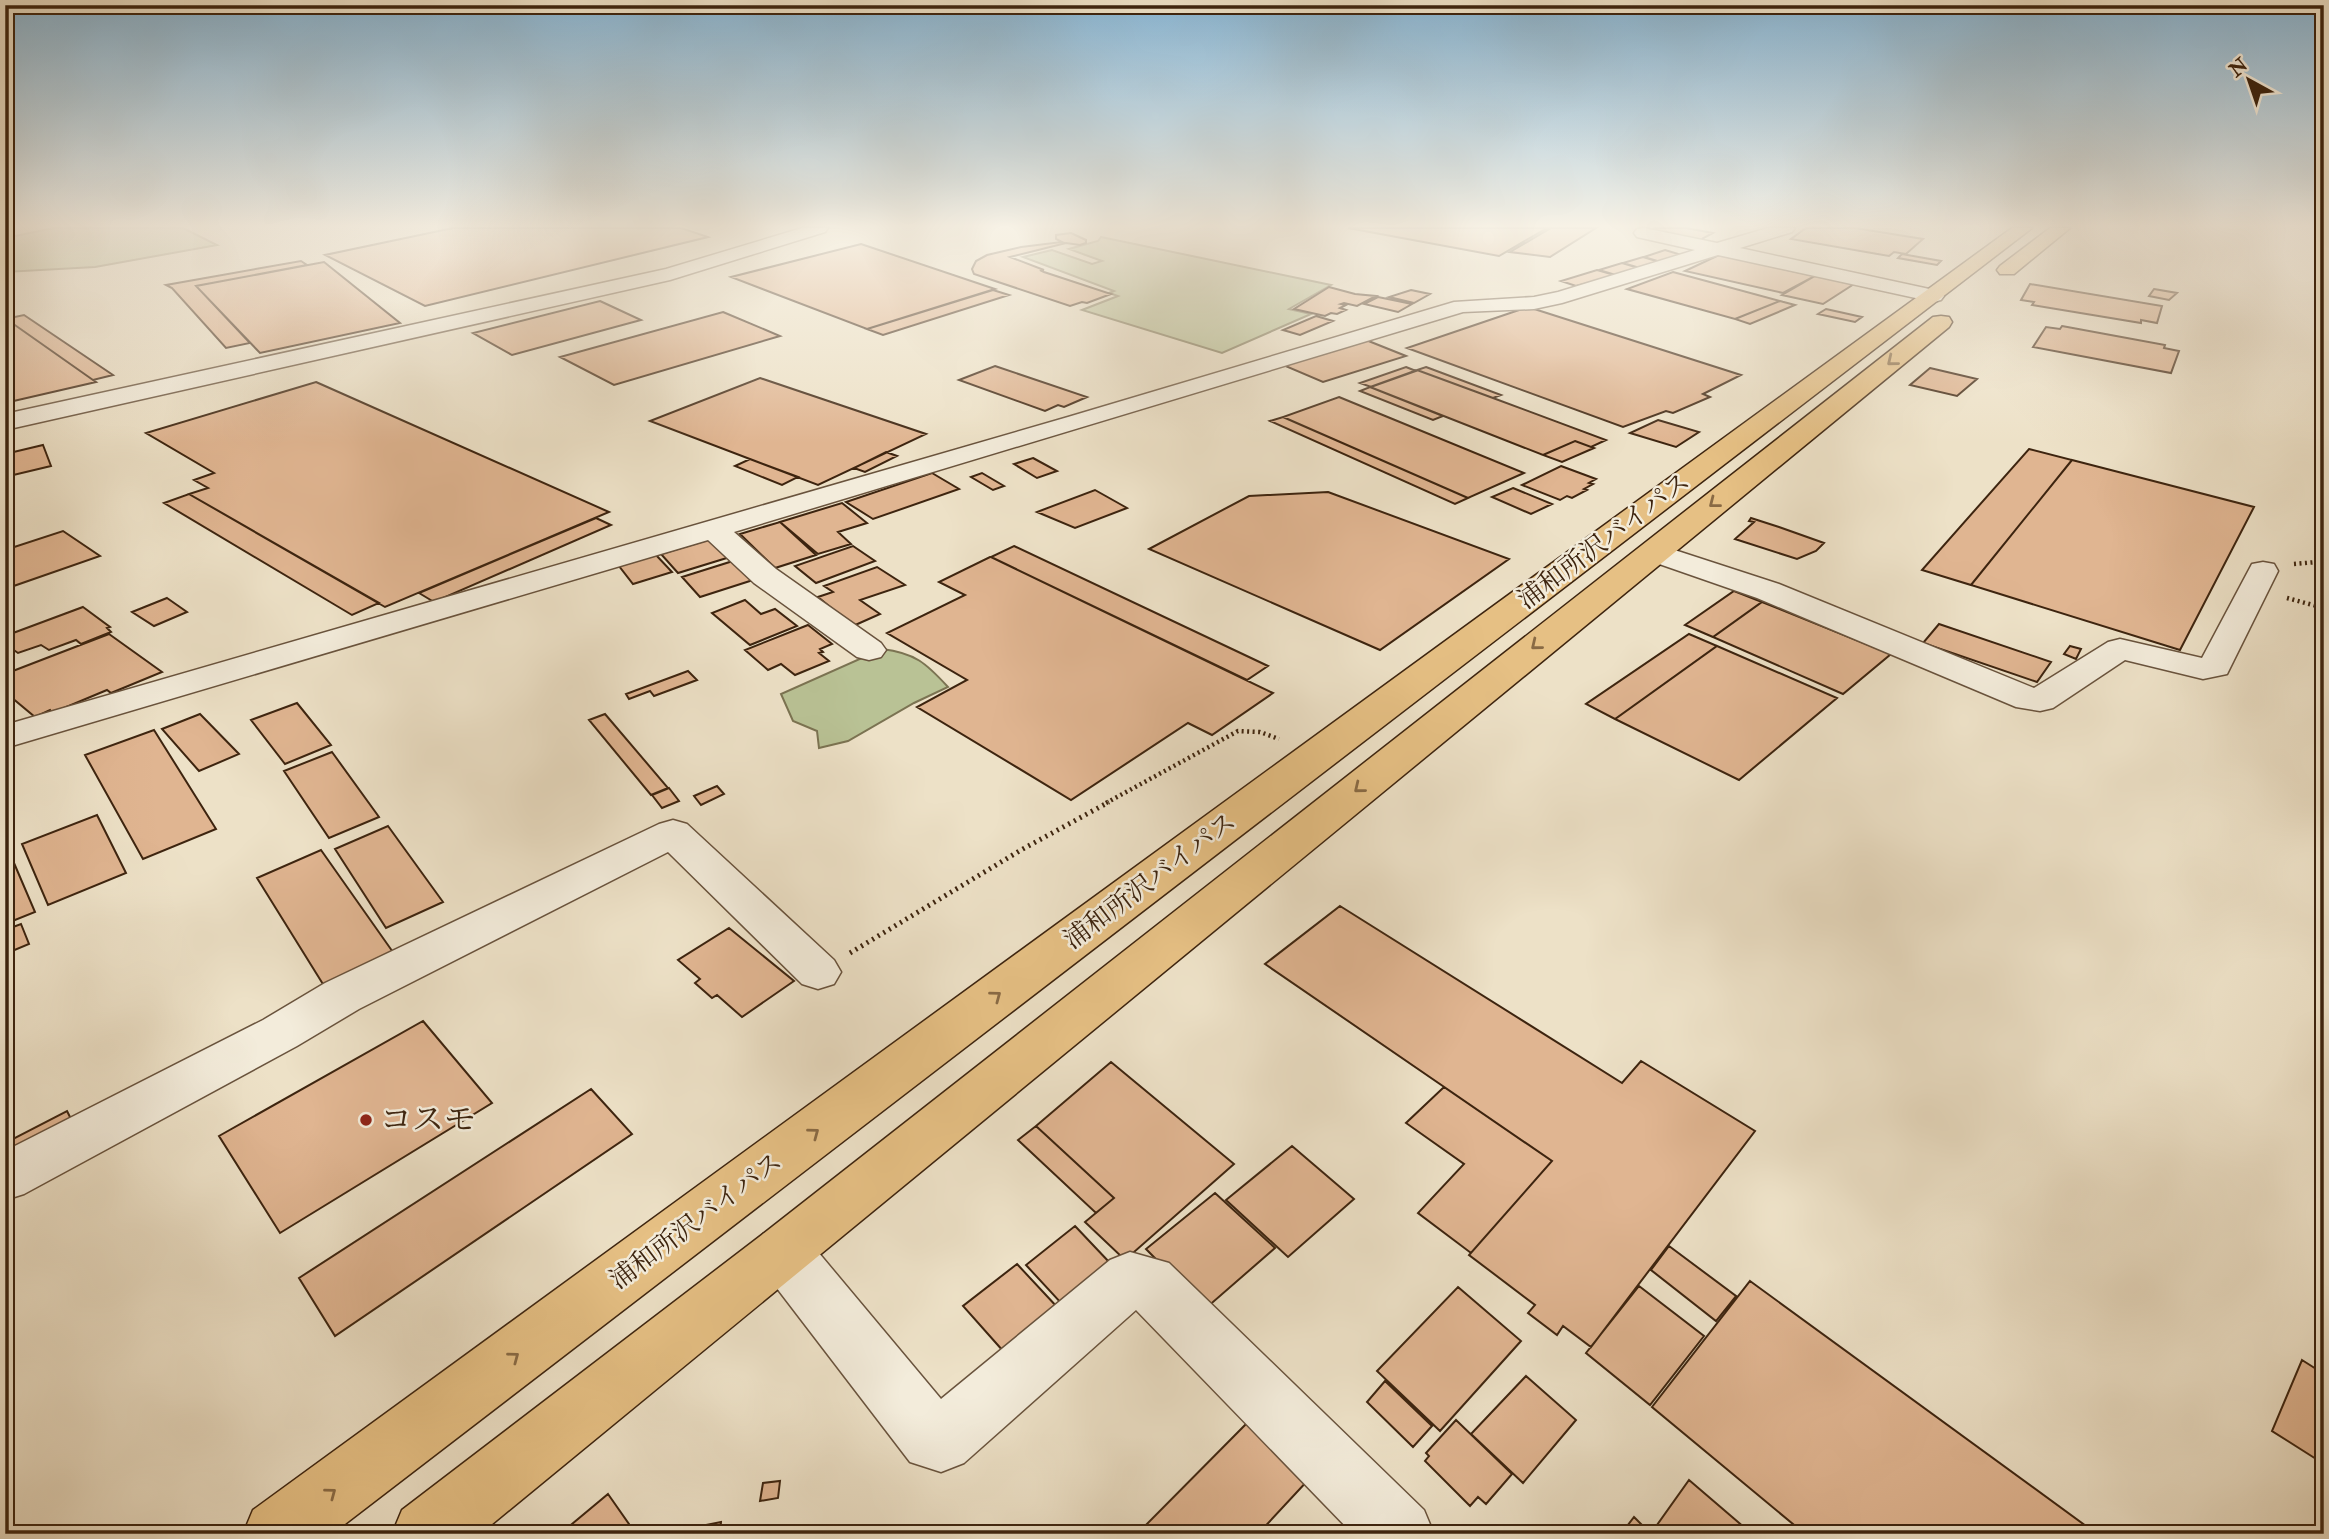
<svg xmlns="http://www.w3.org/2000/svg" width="2329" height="1539" font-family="'IM FELL Double Pica','Noto Serif JP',serif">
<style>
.green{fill:#b9c295;stroke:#7b7352;stroke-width:2}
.building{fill:#e0b591;stroke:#3d240f;stroke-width:2}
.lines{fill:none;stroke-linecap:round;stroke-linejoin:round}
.minor-casing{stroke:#69533d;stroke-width:3}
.highway-casing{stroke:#3d240f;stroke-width:3}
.path-far1{stroke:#3d240f;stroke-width:4.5;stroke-dasharray:2 3.5;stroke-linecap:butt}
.path{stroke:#3d240f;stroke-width:5;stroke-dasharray:2 4.5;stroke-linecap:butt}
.minor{fill:#f3ecdb;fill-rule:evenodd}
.highway{fill:#e6c084;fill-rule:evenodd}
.oneway{stroke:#896a44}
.poi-dot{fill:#8f2418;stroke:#f3ecdb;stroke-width:2.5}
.labels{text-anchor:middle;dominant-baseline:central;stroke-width:5;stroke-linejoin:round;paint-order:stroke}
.street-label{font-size:26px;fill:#3d240f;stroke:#f3ecdb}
.near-poi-label{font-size:32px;fill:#3d240f;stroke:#f3ecdb;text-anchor:start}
</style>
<rect width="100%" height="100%" fill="#ede1c7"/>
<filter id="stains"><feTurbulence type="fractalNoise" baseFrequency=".00286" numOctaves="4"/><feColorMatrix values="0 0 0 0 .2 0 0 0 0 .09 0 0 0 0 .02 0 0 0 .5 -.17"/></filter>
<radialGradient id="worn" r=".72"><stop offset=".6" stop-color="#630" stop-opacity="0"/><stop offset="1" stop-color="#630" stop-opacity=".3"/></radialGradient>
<path class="green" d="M54,228H183L217,245L95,267L5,272V238Z
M1101,237L1331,285L1289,309L1311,314L1222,353L1082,310L1118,296L1109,293L1114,291L1023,257L1052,250L1092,264L1102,261L1069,249L1098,241Z
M882,649C915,653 926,663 948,687L914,703L848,741L819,748L817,731L793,721L781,694Z"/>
<path class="building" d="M453,228H681L708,237L425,306L325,255Z
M1348,228H1547L1499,256Z
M1551,228H1596L1550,257L1510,252Z
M1655,228H1686L1713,233L1700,240L1651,230Z
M1806,228H1855L1923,239L1906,254L1894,252L1889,256L1791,239Z
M1071,233L1086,240V243L1080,245L1066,243L1010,257L1044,270H1040L1044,272L1111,294L1087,303L1082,302L1070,306L974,274L972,269L976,261L987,255L1021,247L1062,242L1056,239V235Z
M861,244L995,289L867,329L731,277Z
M1665,250L1685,256L1664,263L1644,257Z
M1902,254L1941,261L1937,265L1898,258Z
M1719,255L1815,276L1783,293L1685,271Z
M1643,257L1663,263L1643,269L1623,263Z
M301,261L307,265L196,286L250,343L226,348L172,288L166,285Z
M324,262L400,323L260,353L196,286Z
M1622,263L1642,269L1619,276L1599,270Z
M1597,270L1618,276L1576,286L1561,281Z
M1673,272L1780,301L1735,319L1627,289Z
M1815,276L1854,284L1823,304L1782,295Z
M2030,284L2162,306L2157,323L2141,320V323L2032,305L2034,302L2021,300Z
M1329,287L1355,294L1376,296L1357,306L1344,303L1341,304L1346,305L1340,308L1346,310L1337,314L1331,313L1325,316L1294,309Z
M2154,289L2177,293L2169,300L2149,296Z
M993,290L1009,295L883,335L867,329Z
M1411,290L1430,294L1414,303L1389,297Z
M1378,297L1412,304L1398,312L1364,304Z
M600,301L641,320L512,355L473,333Z
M1780,301L1795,305L1750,324L1735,319Z
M1528,307L1741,375L1703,394L1710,397L1673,413L1666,411L1623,427L1407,348Z
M1826,309L1862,317L1855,322L1818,314Z
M723,312L780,336L614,385L560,357Z
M24,315L113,375L93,380L12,323L5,325V319Z
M1316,316L1333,321L1300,335L1283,330Z
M12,323L93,380L96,382L5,403V325Z
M2062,326L2165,345L2164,348L2179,351L2171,373L2033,347L2046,327L2060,329Z
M1366,340L1406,356L1323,382L1283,365Z
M995,366L1087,397L1064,407L1058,405L1045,411L959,380Z
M1406,367L1416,371L1371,387L1360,383Z
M1426,367L1501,395L1493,398L1417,370Z
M1930,368L1977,379L1957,396L1910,385Z
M1417,370L1493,398L1606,440L1591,447L1575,441L1543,455L1370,387Z
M760,378L926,434L818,485L650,421Z
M316,382L609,512L385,607L189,494L208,488L194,480L214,473L146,433Z
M1370,387L1443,416L1433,420L1360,391Z
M1339,397L1524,473L1468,498L1283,417Z
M1283,417L1468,498L1455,504L1270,421Z
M1658,420L1699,432L1676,447L1630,433Z
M1575,441L1594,448L1562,462L1543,455Z
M43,445L51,466L5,477V454Z
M2029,449L2072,460L1971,585L1922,570Z
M886,452L897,456L865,472L854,468Z
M1033,458L1057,471L1037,478L1014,464Z
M750,459L798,477L782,485L735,466Z
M2072,460L2254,507L2180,650L1971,585Z
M1561,466L1596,479L1589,483L1593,484L1584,489L1587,490L1572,498L1567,496L1560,500L1522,485Z
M932,473L959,489L873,519L846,502Z
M982,473L1004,486L993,490L971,477Z
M1513,488L1552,504L1531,514L1492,497Z
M1095,490L1127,508L1075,528L1037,512Z
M1328,492L1509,559L1380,650L1149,549L1249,496Z
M189,494L379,603L352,615L164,503Z
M842,503L867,523L838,532L851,544L818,554L780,522Z
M596,518L611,525L434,602L419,593Z
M1751,518L1779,527L1824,543L1816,551L1797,559L1735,539L1754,522L1749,521Z
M780,522L816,555L775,568L740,534Z
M63,531L100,556L5,589V550Z
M711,539L730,557L678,573L661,554Z
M853,546L875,561L816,583L795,566Z
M1014,546L1268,666L1247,680L991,557Z
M656,555L672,572L633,584L619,566Z
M990,557H991L1273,693L1212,735L1188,723L1071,800L917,707L967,680L887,633L965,595L939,582Z
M733,561L753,580L700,597L682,577Z
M877,567L905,585L860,600L880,614L853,626L818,597L833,592L824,586Z
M1734,591L1762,602L1713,637L1685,625Z
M167,598L187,612L154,626L132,612Z
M745,600L761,614L775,609L797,626L750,645L712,613Z
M1762,602L1891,654L1843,694L1713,637Z
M83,607L110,627L107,628L111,632L81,644L76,640L49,650L41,645L18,653L11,648L5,650V636Z
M1939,624L2051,662L2037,682L1923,643Z
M808,625L832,644L820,649L823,652L819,653L829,661L795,675L781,664L768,670L745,650Z
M109,634L162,672L111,693L107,690L52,713L50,710L35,717L5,692V674Z
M1689,634L1717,646L1615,719L1586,704Z
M1717,646L1837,698L1739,780L1615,719Z
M2070,646L2081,649L2076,659L2064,654Z
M688,671L697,680L654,696L650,691L629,699L626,694Z
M297,703L331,745L285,764L251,720Z
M200,714L239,754L199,771L162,729Z
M605,714L668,788L651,795L589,720Z
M154,730L216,829L143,859L85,755Z
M332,752L379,817L329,838L284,771Z
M717,786L724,794L701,805L694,796Z
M669,788L679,801L662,808L652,795Z
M97,815L126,873L48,905L22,844Z
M388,826L443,902L386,928L335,849Z
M8,849L35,912L5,924V850Z
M321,850L395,955L326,989L257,878Z
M1340,906L1622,1083L1641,1061L1755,1131L1591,1347L1563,1326L1557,1335L1528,1313L1535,1305L1469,1255L1552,1161L1265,964Z
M21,924L29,944L5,954V930Z
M729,928L794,981L742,1017L717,995L712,998L695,983L700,979L678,960Z
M423,1021L492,1103L280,1233L219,1136Z
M1111,1062L1234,1164L1125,1260L1085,1222L1114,1198L1036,1126Z
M1444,1087L1552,1161L1471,1253L1418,1213L1464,1164L1406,1123Z
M591,1089L632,1134L335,1336L299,1278Z
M67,1111L76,1129L5,1166V1143Z
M1036,1126L1114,1198L1096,1213L1018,1140Z
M1292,1146L1354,1199L1288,1257L1226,1200Z
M1215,1193L1275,1248L1205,1309L1146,1249Z
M1075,1226L1110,1263L1061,1303L1026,1265Z
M1669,1246L1736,1296L1716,1321L1651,1270Z
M1017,1264L1058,1308L1004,1352L963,1306Z
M1750,1281L2097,1534H1805L1652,1407Z
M1639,1286L1704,1336L1650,1405L1586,1353Z
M1458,1287L1521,1341L1440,1431L1377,1371Z
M2302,1360L2324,1374V1464L2272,1431Z
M1526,1376L1576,1420L1523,1483L1471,1434Z
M1385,1381L1432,1426L1413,1447L1367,1402Z
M1251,1419L1310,1478L1258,1534H1137Z
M1456,1420L1512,1474L1486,1504L1478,1497L1470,1506L1425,1461L1429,1456L1426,1453Z
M1689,1480L1752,1534H1654L1652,1532Z
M780,1481L778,1498L760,1501L763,1483Z
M608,1494L636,1534H560Z
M1634,1517L1651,1534H1621Z
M721,1522L720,1534H690L691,1528Z"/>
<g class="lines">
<g class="minor-casing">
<path id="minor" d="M802,228H828L825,232L670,280L5,430V414L666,269Z
M1644,228L1717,243L1768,228H1795L1792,232L1740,248L1934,290L1941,292L1944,296L1941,300L1934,302L1718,255L1562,303L1534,309L1463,312L734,532L776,569L881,643L886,650L881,657L869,660L857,657L754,583L708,540L5,748V725L1068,417L1454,302L1534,297L1558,292L1695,250L1637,237L1634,233L1637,229Z
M1653,543L1779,584L2034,688L2108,642L2120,639L2202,658L2252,564L2263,562L2274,564L2278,571L2227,674L2203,679L2125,660L2053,708L2040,711L2016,707L1757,598L1642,558L1638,552L1642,546Z
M673,820L687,824L834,960L841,972L834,984L818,989L802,984L668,852L359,1009L297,1046L24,1194L5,1200V1151L263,1020L325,983L659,824Z
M783,1226L803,1234L941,1399L1110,1260L1130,1252L1169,1263L1424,1510L1434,1534H1353L1136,1310L964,1463L941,1472L910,1462L763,1270L755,1252L763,1234Z"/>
</g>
<g class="highway-casing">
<path id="highway" d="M2012,228H2032L332,1534H243L253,1510Z
M2050,228H2070L2014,274H2000L1997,270L2000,266Z
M1941,316L1949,317L1952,322L1949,327L480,1534H392L402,1510L763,1234L1933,317Z"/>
</g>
<path class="path-far1" d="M2294,564L2317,562L2324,558
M2287,598L2324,608
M1106,803L1238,731L1260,732L1279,739"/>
<path class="path" d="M850,953L1021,850L1109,802"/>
<use href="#minor" class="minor"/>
<use href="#highway" class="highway"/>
</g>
<defs><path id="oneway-chevron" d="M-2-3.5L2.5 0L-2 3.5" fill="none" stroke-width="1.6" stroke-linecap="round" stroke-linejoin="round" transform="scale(1.75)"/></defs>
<g class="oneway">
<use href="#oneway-chevron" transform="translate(1892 361) rotate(141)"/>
<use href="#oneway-chevron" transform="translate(1714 503) rotate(142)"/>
<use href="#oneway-chevron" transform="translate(1536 645) rotate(141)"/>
<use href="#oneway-chevron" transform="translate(1359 788) rotate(141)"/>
<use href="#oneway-chevron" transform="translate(996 996) rotate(-37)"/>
<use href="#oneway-chevron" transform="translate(814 1133) rotate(-37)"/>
<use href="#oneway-chevron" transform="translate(514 1357) rotate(-37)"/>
<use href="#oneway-chevron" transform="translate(331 1493) rotate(-37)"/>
</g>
<linearGradient id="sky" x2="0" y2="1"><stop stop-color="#89b7d6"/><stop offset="0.51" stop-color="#f7f2e6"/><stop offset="1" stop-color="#f7f2e6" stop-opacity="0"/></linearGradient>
<rect width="2329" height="443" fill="url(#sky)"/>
<circle class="poi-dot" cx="366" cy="1120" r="7"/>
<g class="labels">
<g class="street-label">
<text transform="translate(1604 541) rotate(-37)">浦和所沢バイパス</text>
<text transform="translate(1150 881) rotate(-37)">浦和所沢バイパス</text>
<text transform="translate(696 1221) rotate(-37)">浦和所沢バイパス</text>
</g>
<g class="near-poi-label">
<text x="380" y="1120">コスモ</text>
</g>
</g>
<rect width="2329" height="1539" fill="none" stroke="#ede1c7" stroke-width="28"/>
<rect x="7" y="7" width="2315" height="1525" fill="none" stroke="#3d240f" stroke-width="3.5"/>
<rect x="14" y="14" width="2301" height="1511" fill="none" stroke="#3d240f" stroke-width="2"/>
<g transform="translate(2249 80) rotate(320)" stroke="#f3ecdb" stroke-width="5" paint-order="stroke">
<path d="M0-5L12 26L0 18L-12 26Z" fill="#3d240f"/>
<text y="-10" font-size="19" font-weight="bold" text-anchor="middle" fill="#3d240f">N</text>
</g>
<rect width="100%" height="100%" filter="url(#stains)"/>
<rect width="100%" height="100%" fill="url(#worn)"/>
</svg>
